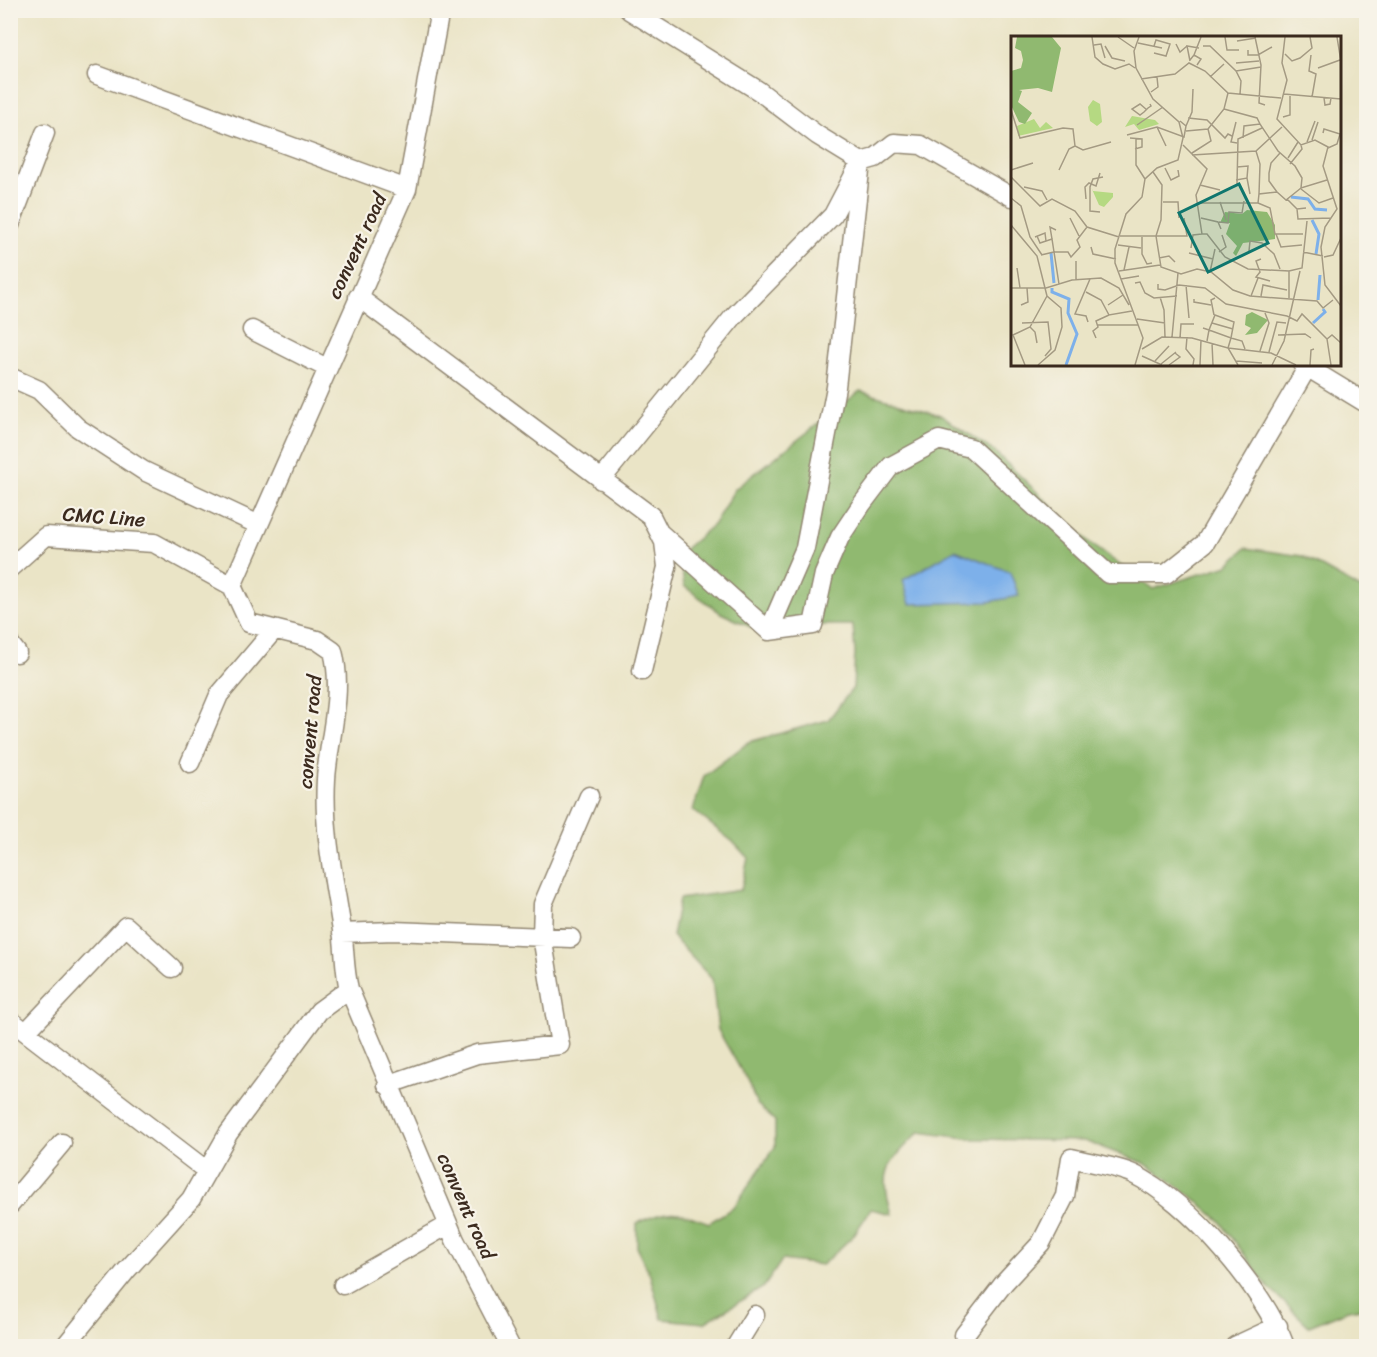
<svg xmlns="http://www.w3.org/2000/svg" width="1377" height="1357" font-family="Sriracha,sans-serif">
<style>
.forest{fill:#90b970;stroke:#667247;stroke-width:1.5}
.water{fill:#7db0ea;stroke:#5c6d84;stroke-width:1.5}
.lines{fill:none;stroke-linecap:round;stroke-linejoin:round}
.street-casing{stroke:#928772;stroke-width:21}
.street{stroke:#fff;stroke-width:18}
.labels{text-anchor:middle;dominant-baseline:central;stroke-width:4.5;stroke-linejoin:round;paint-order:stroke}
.street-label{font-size:20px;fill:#3b2a1e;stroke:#f7f3e8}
.inset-river{fill:none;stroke:#7db0ea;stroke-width:3}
.inset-road{fill:none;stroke:#a49a83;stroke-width:1.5}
.view{fill:#0f766e;fill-opacity:0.15;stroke:#0f766e;stroke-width:3}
.inset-edge{fill:none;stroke:#3b2a1e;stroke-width:3}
</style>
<rect width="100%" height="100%" fill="#f7f3e8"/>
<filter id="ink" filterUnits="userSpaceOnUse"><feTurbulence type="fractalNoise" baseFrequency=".0167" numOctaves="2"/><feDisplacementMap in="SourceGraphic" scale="12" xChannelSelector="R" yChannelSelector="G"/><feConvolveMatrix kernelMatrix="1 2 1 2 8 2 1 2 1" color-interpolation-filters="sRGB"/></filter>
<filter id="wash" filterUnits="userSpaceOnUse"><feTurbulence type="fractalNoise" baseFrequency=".008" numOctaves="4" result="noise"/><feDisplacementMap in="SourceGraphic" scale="24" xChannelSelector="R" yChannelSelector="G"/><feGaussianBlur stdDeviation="1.35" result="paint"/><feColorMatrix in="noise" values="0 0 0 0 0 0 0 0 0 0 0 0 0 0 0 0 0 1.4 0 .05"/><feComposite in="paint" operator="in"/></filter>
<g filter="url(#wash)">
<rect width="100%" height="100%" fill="#eae4c6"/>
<path class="forest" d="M860,391L940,415L995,452L1090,543L1153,589L1228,565L1246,548L1302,556L1366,592V1307L1348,1310L1309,1326L1267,1286L1220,1221L1189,1194L1144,1163L1084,1141L974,1139L919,1132C889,1164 878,1168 892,1214L871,1209L853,1236L822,1265L782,1260L764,1287L704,1323L662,1319L650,1275L637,1247V1223C669,1208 676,1210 709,1223L734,1207L775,1147V1121L757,1104L746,1079L718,1030L712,979L672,936L679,899L741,890L748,858L733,842L693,810L704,776L749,742L828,720L853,688L855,653L853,625H798L768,635L721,613L684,586L680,553L714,524L735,489Z"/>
<path class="water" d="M955,550L1010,572L1019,596L988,602L910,604L903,580Z"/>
</g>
<g filter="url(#ink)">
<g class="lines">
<g class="street-casing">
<path id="street" d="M440,10L407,189L232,586L249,623L317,640L333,651C344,694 329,735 326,779C323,830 334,879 342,930C345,950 344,969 349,989L455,1240L510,1346
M629,10L759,91L817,135L861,162L875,158L894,143L921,145L1012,197
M97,75L407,189
M10,225L45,133
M358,297L651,516L664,542L667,567L642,671
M252,330L327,368
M1302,364L1366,403
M10,377L39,390L78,428L144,471L259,525
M601,480L734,316L833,215L856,171
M660,533L769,631L813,625L824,574L840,537L862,504L891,466L939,440L971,448L1108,574H1166L1205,543L1307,368
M10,568L46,536L154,543L232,586
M769,631L805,548L836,387L861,162
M10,644L17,653
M190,763L219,695L274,630
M342,933L393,931L571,938
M10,1020L207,1171
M26,1032L126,926L172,968
M387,1085L477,1054L560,1045L542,936L543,904L589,796
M10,1205L62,1143
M343,1285L448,1225
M964,1335L1004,1283L1041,1243L1065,1196L1071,1158C1091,1163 1115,1166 1133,1174C1188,1200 1265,1290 1285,1346
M65,1346L126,1271L191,1199L228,1134L319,1011L349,989
M736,1346L755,1315
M1235,1346L1278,1326"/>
</g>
<use href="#street" class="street"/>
</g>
</g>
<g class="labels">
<g class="street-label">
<text transform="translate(357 246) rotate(-65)">convent road</text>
<text transform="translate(104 517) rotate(4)">CMC Line</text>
<text transform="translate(310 732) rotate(-85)">convent road</text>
<text transform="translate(466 1206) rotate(66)">convent road</text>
</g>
</g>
<g transform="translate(1011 36)">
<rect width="330" height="330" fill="#eae4c6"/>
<path d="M82,64L89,68L91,86L86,90L79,85L77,71ZM121,80L144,84L148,88L128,94L123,88L114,91ZM23,83L29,92L35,86L42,92L7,100L6,90ZM80,151L82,155L102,157V161L93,171L88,169Z" fill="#b5d982"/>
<path d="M6,1H41L50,12L41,56L27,52L8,54L11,55L7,66L21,77L14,88L8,86L0,69V35L10,32L12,24L10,15L4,12ZM236,174L256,176L264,189V203L232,207L225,220L222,217L226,210L215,198L219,187H209L214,176L231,178ZM241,276L257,284L246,297L234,299L240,292L234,289L235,279Z" fill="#90b970"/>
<path class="inset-river" d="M280,161L297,163L304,173L316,174M301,184L308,198L305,218M40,217L43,247M41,252V256L58,263L57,277L66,298L55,329M307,264L309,239M302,287L314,276L312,273"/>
<path class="inset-road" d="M81,1L84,21L92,28L104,33L118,28L124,32M107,1L123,12M214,1L216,14H228M244,1L250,29L248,67L254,69M274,1L271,27L276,44L266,83L290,109L304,104L317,111L312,130L326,173L314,191L310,211L314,249L330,270M326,1L330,26M226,5L245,2M127,7L151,12M165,8L169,16L176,10M83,9L90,8L94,22M94,10L101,22L114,25M192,10H199L225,35L230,45L229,58M237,14V19H247L261,11M143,17L155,20L159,8L145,4L143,10M274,18L281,25L289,22L301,12L299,1M183,19L190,1M300,19L298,35L305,38L301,61M179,24L183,19L190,23L186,29M179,25L176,10L188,12M225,27L248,25M307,32L329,24M225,35L250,31M199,41L213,28M130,43L164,38L178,27L194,35L217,57L270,62M140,56L147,51L146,41M273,58L330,63M313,62L314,69L319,68L320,62M213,73L246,82L249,88M0,74L9,102L52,92L62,93L64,110L72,114L100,106M136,74L129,68L121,73L129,79L133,76L137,72L140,70L139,68M272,81L279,79V60M177,82L196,84L214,102L217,98L221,100M225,86L220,106L226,107M126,89L152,71M175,90L181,76L182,53M146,91L155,110M175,95L197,93L213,73L217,57M312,97L313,93L329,98L326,108L317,112M116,99L146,91L173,101L175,90L169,85M119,102L131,103V111L124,113M232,102L233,90L249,88L267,115L284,130L291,142L290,152L316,144M125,103V129L134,143M301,104L307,86M296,106L304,85M172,109L196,133L185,159L191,198H196L214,221L237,233L278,235V262M245,115L249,128L248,158M181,117L200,105L197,93M181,119L245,115L271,91M277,122L287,106M279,128L291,113L290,109M226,131L237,130L236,142M154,132L160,144L168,140L167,134M0,134L22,127M48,134L58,113L64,110M142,136L151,149L150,184L145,200L150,231L170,238L186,233L200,236L222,254L239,260L306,265L312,272L322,264M0,141L29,170L41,163L64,175L76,191L108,201M225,144L236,142L239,158M226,148L227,103L251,92M189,149L209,154M13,151L31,155L36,164M290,153L308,167L322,162M266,156L258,145V137L260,127L269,117M0,162L10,170L19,201L31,219M75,163L74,151L78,147L85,150L89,137M276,163L286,173L295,172M152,166H167L168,182M209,166L215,184M187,167H247L248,158L266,156L275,164L290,152M247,167L259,172L264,198H292M286,173L287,183L320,182M89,176L79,175V151L82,143L92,141M59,182L68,200M190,182L207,186L210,193M208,186L217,187L218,176L231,177L233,165M0,189L26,220L36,260L50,272L51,291L44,314L27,329M265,198L270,211L291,209M26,200L29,207L41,203L43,216H57L60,221L69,211L66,204L76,191M109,200H176L173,182M24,201L34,197L35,205M131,201V218L136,228L141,227M41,203L39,191L45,194M107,209L130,212M80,211L82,218L105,223M180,212L182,199L191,198M238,215L239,205L251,207L263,218L269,233M208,216L215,211L211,199M292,216L312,220M178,217L202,223M30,219L43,216L48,248M313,221L322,219L330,202M148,222L158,220L164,226M250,223L245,225L249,236L245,241L259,245M6,232L9,252M113,234L118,211M108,235L149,229M278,235L291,232L296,185M199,236L204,213M110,243L128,240M65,244V225M124,247L129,246L134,257L143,262L166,260M147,248V253L154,254L168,249L194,252L215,268L276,280M175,249L178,282M0,252H35L61,244L90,242L108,252L118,269M75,256L90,264L98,279L121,275M240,260L247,242M250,260L252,249L276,254M149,261L153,274L154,301M183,263V266L200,269M10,269L17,266L16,252M97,269L112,259M203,279L200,264L204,262M276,280L286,285L291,278L316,303L321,299L330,307M126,283L154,287M77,286L75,280L64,278L79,243M11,287L37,286L40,313L34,320M201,287L222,293M86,289H127M19,291L24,296L26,307M192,292L198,294L220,302L223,286L204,279L198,294L196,305M267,299L294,298L300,302M161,301L167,237M176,301L175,313L183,323L182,329M85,302L82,295L87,291L85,285L98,279M169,302L170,288H183M316,303L320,329M201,307L202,329M131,313L151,301L181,302L217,312L260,317L285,329M249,315L258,287L254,277M258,316L266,286L275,287M131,320L151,329M144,325L158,310M225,325L251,327M150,328L165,316M14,329L2,299L19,291L36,260M124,329L132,302L104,227V213L115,178L131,161L134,143L146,132L167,124L172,102L168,86L142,63L125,32L123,15L128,1M158,329L169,321L164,317M189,329L190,304M227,329L217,312L220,302L231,305L234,313M261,329L273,305L289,235M299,329L300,314L303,313"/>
<path class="view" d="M228,148L257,207L197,236L168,177Z"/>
<rect width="330" height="330" class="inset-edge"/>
</g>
<rect width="1377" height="1357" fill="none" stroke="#f7f3e8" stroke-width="36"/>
</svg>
